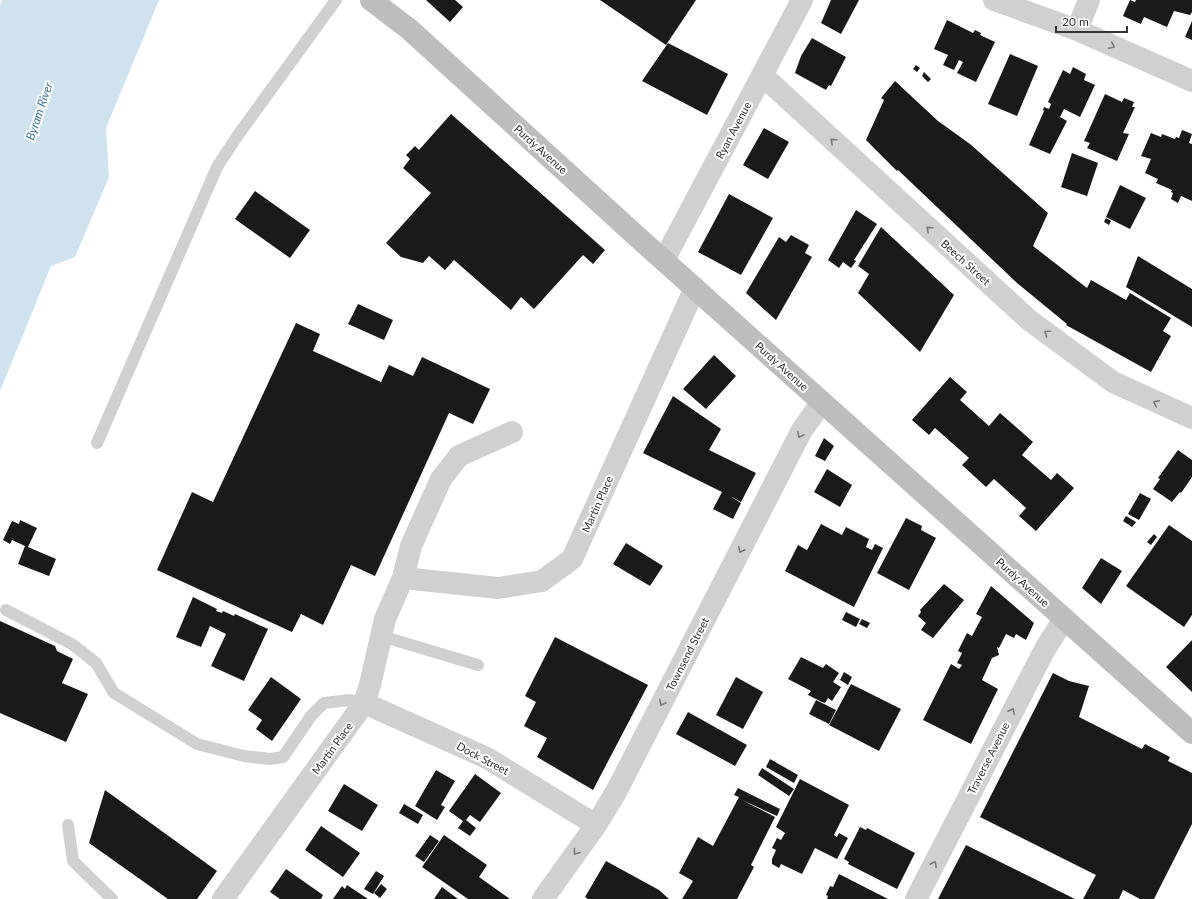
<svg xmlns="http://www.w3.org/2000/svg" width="1192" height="899" font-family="Lato,sans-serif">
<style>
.water{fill:#cfe2ee}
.building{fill:#1a1a1a}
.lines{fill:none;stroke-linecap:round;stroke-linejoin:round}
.lane{stroke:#d0d0d0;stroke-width:12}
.street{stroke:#d0d0d0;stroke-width:22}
.secondary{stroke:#bdbdbd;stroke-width:22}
.oneway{stroke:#7a7a7a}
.labels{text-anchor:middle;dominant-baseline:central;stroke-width:4;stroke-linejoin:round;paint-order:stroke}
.street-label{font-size:11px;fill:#333;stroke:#fff}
.water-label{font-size:12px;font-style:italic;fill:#3f7597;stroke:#fff}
</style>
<rect width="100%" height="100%" fill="#fff"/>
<path class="water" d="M2,0H159L106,128L109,177L75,257L51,266L0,391V5Z"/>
<path class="building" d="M426,0H455L463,7L450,22Z
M600,0H696L666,45Z
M831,0H859L841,34L821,23Z
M1130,0L1135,2L1136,0H1192V12L1190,15L1174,11L1167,27L1144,17L1141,24L1123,16Z
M947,20L973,33L975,30L981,33L980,35L995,42L976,82L957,73L963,62L959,60L954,70L943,65L948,55L934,49Z
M1192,21V40L1185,37Z
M812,38L846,57L831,86L829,85L826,90L795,73L801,56Z
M668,43L728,74L707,115L642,81Z
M1010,54L1038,66L1017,116L988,104Z
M916,65L920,68L917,72L913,69Z
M1073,67L1086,74L1084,80L1095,85L1080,117L1064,109L1060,117L1067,121L1050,154L1029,145L1044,111L1043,110L1044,107L1049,109L1051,104L1048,102L1063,70L1070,74Z
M924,72L931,79L928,82L922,76Z
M895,81L938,121L970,144L1048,213L1033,246L1087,288L1091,280L1126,300L1130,293L1171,318L1163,331L1171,336L1151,372L1066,325L1067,324L1017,283L898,170L897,171L866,140L884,100L881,98Z
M1105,94L1122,102L1124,98L1134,102L1132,107H1135L1123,133L1129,134L1117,161L1087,148L1090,143L1084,141Z
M451,114L605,250L593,264L583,255L534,309L521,297L511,310L454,260L445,270L429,256L423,263L401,257L386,243L431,193L403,168L410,159L406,155L415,146L419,150Z
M764,128L789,142L768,179L743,165Z
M1182,130L1192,134L1189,143L1192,144V201L1181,196L1178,203L1171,199L1173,193L1171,192L1172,190L1156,183L1158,179L1145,173L1151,159L1141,156L1151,133L1161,137L1162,134L1175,139L1176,137L1179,138Z
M1072,153L1098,163L1087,196L1061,187Z
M1120,185L1146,198L1130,229L1106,217Z
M255,191L310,230L290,258L235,219Z
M729,194L773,218L741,275L698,252Z
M856,210L877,224L854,260L856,261L851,268L843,262L839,268L828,260Z
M1106,218L1111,221L1109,225L1104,222Z
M881,227L954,295L920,352L858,293L869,274L858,266Z
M791,235L809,245L805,253L812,257L776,320L746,293L779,237L786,242Z
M1138,256L1192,289V327L1126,287Z
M358,304L393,320L384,340L348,324Z
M296,323L320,334L313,351L381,382L389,365L413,376L422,357L490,389L473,424L449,413L375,576L351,565L323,625L301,614L292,632L157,570L192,492L213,502Z
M714,355L736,376L706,409L683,389Z
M950,377L967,392L960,400L989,426L1000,413L1033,442L1022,455L1051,480L1057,473L1074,488L1036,531L1019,516L1026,508L994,479L986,487L962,465L969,458L935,428L929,435L912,420Z
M673,396L721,429L709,450L756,473L741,502L730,496L741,503L733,519L713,509L722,492L643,453Z
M824,438L834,446L825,461L815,456Z
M1178,450L1192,460V477L1181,493L1180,492L1172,502L1153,489L1160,479L1158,478Z
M827,469L852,485L840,507L814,492Z
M1140,493L1151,499L1139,520L1128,514Z
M1126,516L1136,522L1132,527L1123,521Z
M906,518L922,526L921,530L936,538L909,590L877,573Z
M20,520L37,528L28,547L56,559L49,576L18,564L25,546L12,540L10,544L3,540L12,521L19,524Z
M821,524L842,535L846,527L869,539L866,547L872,550L875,544L883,548L854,607L785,571L798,545L807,550Z
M1169,525L1192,541V615L1184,627L1126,586Z
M1154,534L1157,537L1151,545L1147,542Z
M626,543L663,566L650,586L613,564Z
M1101,558L1122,571L1101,604L1082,588Z
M944,584L964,600L933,638L921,630L926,623L918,616L921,612L920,610Z
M991,586L1034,623L1026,640L1016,634L1014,638L1006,634L999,648L997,647L999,655L992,658L982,680L998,689L971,744L923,720L951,664L959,669L962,665L957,663L962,653L958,651L967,633L972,636L982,617L976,614Z
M193,597L217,609L216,611L222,613L223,611L234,616L235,614L268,629L244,681L211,666L226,634L210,626L201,647L176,637Z
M846,612L860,619L856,627L842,620Z
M862,619L870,623L867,628L859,624Z
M0,621L55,646L57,651L73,659L62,683L88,694L66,742L0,713Z
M555,637L648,685L593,790L537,757L547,738L524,726L536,702L525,696Z
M1192,640V692L1166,667Z
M801,657L823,668L826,664L839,673L833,682L841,687L832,701L828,698L825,703L822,702L808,695L811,691L788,679Z
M844,672L852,677L848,685L840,680Z
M1053,673L1069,681L1089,686L1079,717L1142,749L1145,744L1170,757L1168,761L1192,773V824L1154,899H1140L1123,890L1119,899H1083L1096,875L980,817Z
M271,677L301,699L272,741L256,729L262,720L248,710Z
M736,677L763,692L743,729L716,715Z
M851,684L901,709L879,751L829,725Z
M816,700L836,710L829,724L809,714Z
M688,712L747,745L735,766L676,734Z
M770,759L798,775L794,783L766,767Z
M762,768L794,789L789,796L758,775Z
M436,770L455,781L441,805L445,807L437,820L415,806Z
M475,774L501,793L480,822L470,815L466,820L476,828L470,836L458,828L463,821L449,811Z
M800,779L849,805L834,835L837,837L839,833L848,838L837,859L815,848L802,874L781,864L779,868L772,864V859L776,850L772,848L777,838L781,840L785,833L776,827Z
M344,784L378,805L362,831L328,811Z
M738,788L780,809L777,816L742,800L775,817L751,865L754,867L737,899H682L693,881L679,873L698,837L713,846L739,797L734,795Z
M105,790L217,871L197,899H168L89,843Z
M404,804L423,815L418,824L399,813Z
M321,826L360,853L343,877L305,850Z
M860,827L866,830L867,828L915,853L897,889L848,864L849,862L844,859Z
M430,835L439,841L424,862L415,856Z
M444,835L487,865L479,877L510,899H468L422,867Z
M966,845L1075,899H938Z
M606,861L659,890L669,899H588L585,897Z
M286,869L323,895L321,899H280L270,892Z
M376,871L384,876L373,894L364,889Z
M839,874L888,899H827L828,896L826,895L830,886L833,887Z
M381,884L387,889L380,898L374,893Z
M347,885L368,899H333L342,886L345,889Z
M442,887L458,899H434Z"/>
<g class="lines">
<path class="lane" d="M97,443L217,167L238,135L336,0
M6,610L72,644L96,663L114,693L197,744L244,756L270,759L283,757L311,716L324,703L350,700L364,703
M381,636L478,665
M68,825L73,861L112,899"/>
<path class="street" d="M994,0L1077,30L1192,81
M1077,30L1089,0
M762,75L1029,320L1113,382L1192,418
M664,260L802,0
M403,578L411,546L441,479L459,456L512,432
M364,703L487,758L596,825
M223,899L364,703L370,685L385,619L403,578L498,588L542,581L572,559L695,288
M543,899L596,825L616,792L802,430L822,402
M916,899L1045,649L1064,619"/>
<path class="secondary" d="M371,0L409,29L643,242L1192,733"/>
</g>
<defs><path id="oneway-chevron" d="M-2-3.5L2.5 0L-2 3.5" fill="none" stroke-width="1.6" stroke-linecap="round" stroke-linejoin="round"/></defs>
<g class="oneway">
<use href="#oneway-chevron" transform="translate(1112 46) rotate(25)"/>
<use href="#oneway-chevron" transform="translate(833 141) rotate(-138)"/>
<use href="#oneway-chevron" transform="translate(929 229) rotate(-138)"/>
<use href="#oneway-chevron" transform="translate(1047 333) rotate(-145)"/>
<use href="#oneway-chevron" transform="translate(1156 403) rotate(-154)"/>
<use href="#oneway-chevron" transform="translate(800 435) rotate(118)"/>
<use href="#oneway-chevron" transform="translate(741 550) rotate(117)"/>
<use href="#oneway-chevron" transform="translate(662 703) rotate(117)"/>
<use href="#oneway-chevron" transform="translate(1012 711) rotate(-63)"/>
<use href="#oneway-chevron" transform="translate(576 852) rotate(126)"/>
<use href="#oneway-chevron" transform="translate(934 864) rotate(-63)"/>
</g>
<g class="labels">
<g class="street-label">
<text transform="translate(733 130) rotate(-62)">Ryan Avenue</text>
<text transform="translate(541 149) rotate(42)">Purdy Avenue</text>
<text transform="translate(966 262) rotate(42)">Beech Street</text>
<text transform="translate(782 366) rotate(42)">Purdy Avenue</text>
<text transform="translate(597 504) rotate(-66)">Martin Place</text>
<text transform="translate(1023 582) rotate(42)">Purdy Avenue</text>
<text transform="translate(687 654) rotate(-63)">Townsend Street</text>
<text transform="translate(332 748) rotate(-54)">Martin Place</text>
<text transform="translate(483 758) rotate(28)">Dock Street</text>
<text transform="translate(988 758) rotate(-63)">Traverse Avenue</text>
</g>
<g class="water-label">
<text transform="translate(39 111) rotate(-71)">Byram River</text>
</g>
</g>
<path d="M1056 26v6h71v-6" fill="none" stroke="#333333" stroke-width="2"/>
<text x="1062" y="26" font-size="12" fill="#333333" stroke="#ffffff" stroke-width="3" paint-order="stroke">20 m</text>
</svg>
